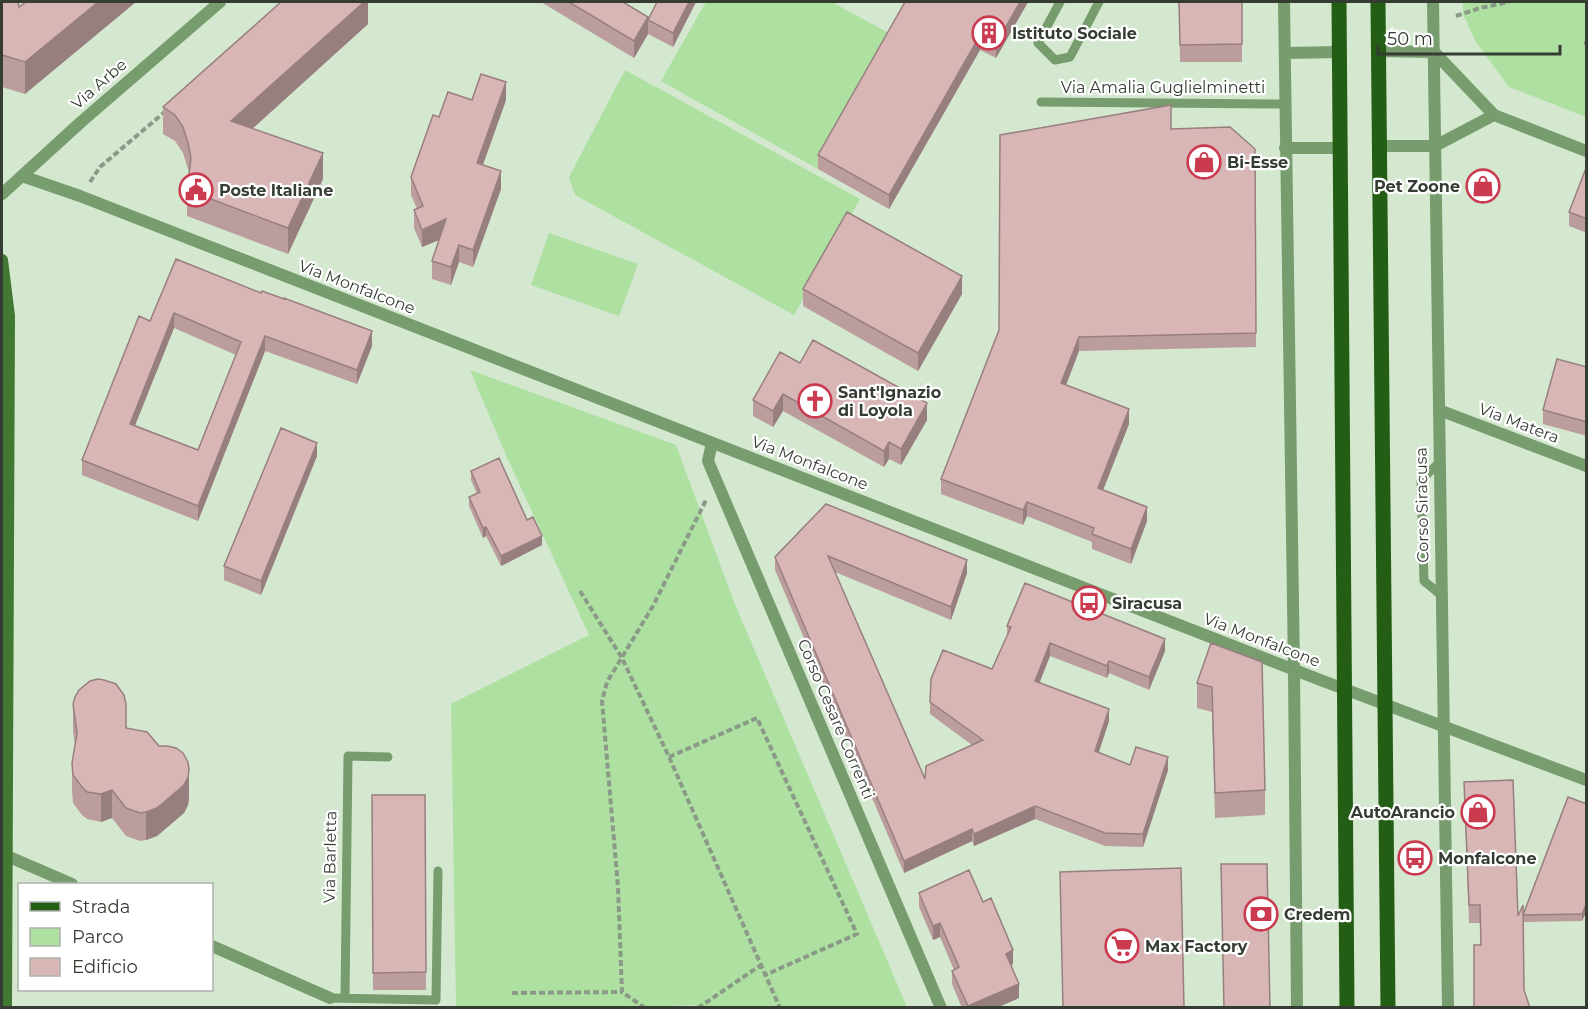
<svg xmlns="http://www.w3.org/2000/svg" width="1588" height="1009" font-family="Montserrat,sans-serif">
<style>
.green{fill:#ade0a1}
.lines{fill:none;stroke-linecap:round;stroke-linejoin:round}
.path{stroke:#8b9987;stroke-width:4;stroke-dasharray:6 3;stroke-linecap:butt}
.service{stroke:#779c6e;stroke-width:9}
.minor{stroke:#779c6e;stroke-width:12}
.secondary{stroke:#417933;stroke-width:12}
.primary{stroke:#245d14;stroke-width:15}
.wall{fill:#bb9d9d;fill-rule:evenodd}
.shaded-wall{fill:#987f7f}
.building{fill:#d9b6b6;stroke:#987f7f;stroke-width:1.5;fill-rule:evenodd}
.labels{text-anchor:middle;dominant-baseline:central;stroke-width:4.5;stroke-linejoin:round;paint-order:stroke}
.poi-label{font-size:16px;font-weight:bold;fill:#353d33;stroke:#fff;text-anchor:start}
.street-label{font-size:16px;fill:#353d33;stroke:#fff}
</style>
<rect width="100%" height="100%" fill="#d4e8cf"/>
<path class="green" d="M706,2H832L894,36L818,169L661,81Z
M1463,2H1586V117L1509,87L1476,42L1463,14Z
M625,70L860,199L794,315L575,195L569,177Z
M549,233L638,264L619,316L531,285Z
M470,370L676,445L734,602L907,1007L695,1008V1005L615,1008L456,1007L451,704L589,635L505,453Z"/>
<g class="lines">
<path class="path" d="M1456,16L1480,8L1509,2
M1584,43H1586
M90,182L100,167L167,110
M580,591L622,658L669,757L780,1008
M669,757L757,718L857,934L765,975
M512,993L622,992
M645,1008L622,992L618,887L602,701L607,682L653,606L706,500
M698,1008L761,965"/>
<path class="service" d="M1060,2L1038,43L1055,60L1070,57L1099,2
M1041,102L1285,104
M1440,462L1421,480L1424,581L1441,595
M330,998L436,1000L438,871
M345,998L348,756L388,757"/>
<path class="minor" d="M1284,2L1294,670L1297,1008
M1433,2L1448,1008
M1378,51L1434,52L1494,115L1586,151
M1285,53L1340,52
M1379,146H1435L1494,115
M1285,148H1341
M22,176L80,196L1323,681L1586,780
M2,194L81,122L220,2
M1439,410L1586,466
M712,443L708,461L941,1008
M7,856L72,884
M212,946L330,998"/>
<path class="secondary" d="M2,260L9,316L6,1008"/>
<path class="primary" d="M1339,2L1347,1008
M1378,2L1388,1008"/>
</g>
<path class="wall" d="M2,2L19,7L26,2L25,94L2,87Z
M368,2V24L252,129L323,179L288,254L187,216V190L189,172L188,169L183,153L175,141L163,134V107Z
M541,2H623L648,20L657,2H696L673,47L648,34L634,58Z
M905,2H1028L996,58L980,50L889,209L818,169V155Z
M1179,2H1242V62H1180Z
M472,100H506L483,165L501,189L473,267L459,262L451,285L432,279V261L439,240L422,247L414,228V210L417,209L411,195V177L439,117Z
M1171,129L1255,149L1256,347L1079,351L1066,385L1129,424L1103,490L1147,521L1131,564L1092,549V542L1027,516L1023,525L941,494V479Z
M1587,169V233L1569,226V212Z
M176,259L372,346L357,384L265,351L198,521L82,475V460L150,321ZM174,328L236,355L198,450L135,425Z
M803,289L962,294L918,371L803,306Z
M800,363L927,420L901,465L889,459L884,467L783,411L773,427L753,416V400Z
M1587,367V436L1543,424V410Z
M317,456L261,595L224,580V566Z
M471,471L527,520L542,545L501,566L486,536L483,538L469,506V497L477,494L471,480Z
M826,504L967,573L951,620L835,572L925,779L972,745L930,714V702L992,669L1007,636V626L1165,651L1149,690L1109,673L1107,678L1050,656L1040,682L1109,721L1099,752L1130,765L1168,770L1143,847L1105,846L1035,819L974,846L972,841L904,873L775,570V557Z
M1211,643L1265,790V815L1215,818L1212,712L1197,708V683Z
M73,704L126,728L189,798L188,805L184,813L157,836L146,840L140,841L126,836L112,818L101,822L87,819L82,815L73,803L72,791V763L75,744L73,732Z
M1464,782L1518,916L1523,914L1587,804V910L1582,921L1523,922L1481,945L1480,923H1469Z
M372,795H425L426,990H373Z
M919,893L983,902L1013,964L1011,965L1019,998L996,1008H962L952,984V971L954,970L940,937L933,940L919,907Z"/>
<path class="shaded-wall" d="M98,2H136L25,94V62Z
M364,2H368V24L231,148V121Z
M689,2H696L673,47V33Z
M1020,2H1028L996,58V44Z
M648,17V34L634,58V41Z
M980,35V50L889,209V195Z
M506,82V100L477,181V163Z
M323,153V179L288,254V228Z
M501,171V189L473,267V250Z
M446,219V237L422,247V230Z
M459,245V262L451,285V267Z
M962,276V294L918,371V353Z
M174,313V328L130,438V424Z
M372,331V346L357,384V370Z
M265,336V351L198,521V506Z
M1079,337V351L1061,398V383Z
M783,394V411L773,427V411Z
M927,403V420L901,465V449Z
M1129,409V424L1098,503V488Z
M889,442V459L884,467V451Z
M317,443V456L261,595V581Z
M1027,502V516L1023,525V510Z
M1147,507V521L1131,564V549Z
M486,527V536L483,538V528Z
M542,536V545L501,566V556Z
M967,560V573L951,620V607Z
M1165,639V651L1149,690V677Z
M1050,643V656L1035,693V681Z
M1109,661V673L1107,678V666Z
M1109,709V721L1095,763V751Z
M1168,757V770L1143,847V834Z
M189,770V798L188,805L184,813L157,836L146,840V812Z
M112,790V818L101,822V794Z
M1035,806V819L974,846V834Z
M972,829V841L904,873V861Z
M1587,902V910L1582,921V914Z
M940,923V937L933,940V926Z
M1013,950V964L1006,967V954Z
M1019,984V998L996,1008H968V1006Z"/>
<path class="building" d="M2,2H18L19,7L26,2H98L25,62L2,55Z
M281,2H364L231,121L323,153L288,228L187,190L191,158L188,143L183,127L175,115L163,107Z
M569,2H623L648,17L634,41Z
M657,2H689L673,33L648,20Z
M905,2H1020L996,44L980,35L889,195L818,155Z
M1179,2H1242V44L1180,45Z
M481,74L506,82L477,163L501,171L473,250L459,245L451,267L432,261L446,219L422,230L414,210L423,206L411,177L433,115L439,117L448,92L472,100Z
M1171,105V129L1230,127L1255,149L1256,333L1079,337L1061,383L1129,409L1098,488L1147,507L1131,549L1092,534L1094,528L1027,502L1023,510L941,479L999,330L1000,135Z
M1586,168L1587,169V219L1569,212Z
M847,212L962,276L918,353L803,289Z
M176,259L261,293L262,291L284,299V298L372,331L357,370L265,336L198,506L82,460L139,316L150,321ZM174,313L241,342L198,450L130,424Z
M813,340L927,403L901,449L889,442L884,451L783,394L773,411L753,400L780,352L800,363Z
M1557,359L1587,367V422L1543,410Z
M281,428L317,443L261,581L224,566Z
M499,458L527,520L533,517L542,536L501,556L486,527L483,528L469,497L480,492L471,471Z
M826,504L967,560L951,607L828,556L925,779L926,766L983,740L930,702L931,679L943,650L992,669L1011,627L1007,626L1025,583L1165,639L1149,677L1109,661L1107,666L1050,643L1035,681L1109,709L1095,751L1130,765L1136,747L1168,757L1143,834L1105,833L1035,806L974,834L972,829L904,861L775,557Z
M1211,643L1262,662L1265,790L1215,793L1212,687L1197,683Z
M98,679L104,680L116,684L124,695L126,704V728L147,732L159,746H167L176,748L183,753L188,762L189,770L188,777L184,785L157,808L146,812L140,813L126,808L112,790L101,794L87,792L82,787L73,775L72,763L77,733L73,704L75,697L79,690L90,681Z
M1513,780L1518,916L1523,905L1524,990L1530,1008H1474V945H1481L1480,905H1469L1464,782Z
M372,795H425L426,972L373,973Z
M1568,797L1587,804V902L1582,914L1523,915Z
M1221,864H1267L1270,1008H1224Z
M1181,868L1184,1008H1063L1060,872Z
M969,870L983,902L991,898L1013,950L1006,954L1019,984L968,1006L952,971L959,967L940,923L933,926L919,893Z"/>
<defs>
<g id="building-ring" transform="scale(1.725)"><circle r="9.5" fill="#fff" stroke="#cb3b4f" stroke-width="1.5"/><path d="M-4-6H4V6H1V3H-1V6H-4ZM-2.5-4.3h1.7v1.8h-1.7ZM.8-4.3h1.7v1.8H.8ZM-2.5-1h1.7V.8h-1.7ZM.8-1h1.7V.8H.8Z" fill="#cb3b4f"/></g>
<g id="shop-ring" transform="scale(1.725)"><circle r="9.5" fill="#fff" stroke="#cb3b4f" stroke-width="1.5"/><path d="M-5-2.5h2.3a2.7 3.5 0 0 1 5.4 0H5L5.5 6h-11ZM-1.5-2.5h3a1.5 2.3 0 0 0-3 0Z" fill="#cb3b4f"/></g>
<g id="civic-ring" transform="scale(1.725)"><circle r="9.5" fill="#fff" stroke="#cb3b4f" stroke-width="1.5"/><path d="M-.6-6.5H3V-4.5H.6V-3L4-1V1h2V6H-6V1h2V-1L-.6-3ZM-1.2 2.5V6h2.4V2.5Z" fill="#cb3b4f"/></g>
<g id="church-ring" transform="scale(1.725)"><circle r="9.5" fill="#fff" stroke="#cb3b4f" stroke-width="1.5"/><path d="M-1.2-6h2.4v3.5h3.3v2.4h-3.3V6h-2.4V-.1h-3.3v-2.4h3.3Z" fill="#cb3b4f"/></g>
<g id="bus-ring" transform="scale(1.725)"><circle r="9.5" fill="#fff" stroke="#cb3b4f" stroke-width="1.5"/><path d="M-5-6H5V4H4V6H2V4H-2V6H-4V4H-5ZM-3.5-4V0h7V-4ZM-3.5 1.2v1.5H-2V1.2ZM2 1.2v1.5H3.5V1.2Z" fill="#cb3b4f"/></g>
<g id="bank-ring" transform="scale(1.725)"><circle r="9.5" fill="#fff" stroke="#cb3b4f" stroke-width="1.5"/><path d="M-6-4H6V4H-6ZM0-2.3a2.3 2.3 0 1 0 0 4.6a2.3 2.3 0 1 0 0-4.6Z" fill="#cb3b4f"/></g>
<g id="supermarket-ring" transform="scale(1.725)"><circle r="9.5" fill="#fff" stroke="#cb3b4f" stroke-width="1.5"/><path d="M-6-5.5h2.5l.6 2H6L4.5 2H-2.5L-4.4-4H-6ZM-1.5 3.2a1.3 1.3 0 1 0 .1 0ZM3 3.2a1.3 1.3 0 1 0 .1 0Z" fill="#cb3b4f"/></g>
</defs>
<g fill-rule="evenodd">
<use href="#building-ring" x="989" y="33"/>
<use href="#shop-ring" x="1204" y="162"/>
<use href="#shop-ring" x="1483" y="186"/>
<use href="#civic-ring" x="196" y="190"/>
<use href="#church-ring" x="815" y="401"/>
<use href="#bus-ring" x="1089" y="603"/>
<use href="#shop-ring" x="1478" y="812"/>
<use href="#bus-ring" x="1415" y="858"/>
<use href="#bank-ring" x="1261" y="914"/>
<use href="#supermarket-ring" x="1122" y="946"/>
</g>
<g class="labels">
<g class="poi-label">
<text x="1012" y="33">Istituto Sociale</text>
<text x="1227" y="162">Bi-Esse</text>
<text x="1460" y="186" text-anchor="end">Pet Zoone</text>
<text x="219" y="190">Poste Italiane</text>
<text x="838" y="392">Sant'Ignazio<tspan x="838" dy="18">di Loyola</tspan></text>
<text x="1112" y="603">Siracusa</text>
<text x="1455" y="812" text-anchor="end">AutoArancio</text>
<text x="1438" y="858">Monfalcone</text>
<text x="1284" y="914">Credem</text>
<text x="1145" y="946">Max Factory</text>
</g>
<g class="street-label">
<text transform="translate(99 84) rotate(-41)">Via Arbe</text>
<text x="1163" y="87">Via Amalia Guglielminetti</text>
<text transform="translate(357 287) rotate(21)">Via Monfalcone</text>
<text transform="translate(1519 423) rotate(21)">Via Matera</text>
<text transform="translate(810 463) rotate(21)">Via Monfalcone</text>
<text transform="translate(1422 505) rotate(-91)">Corso Siracusa</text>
<text transform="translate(1262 640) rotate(21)">Via Monfalcone</text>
<text transform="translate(836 719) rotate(67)">Corso Cesare Correnti</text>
<text transform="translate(330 857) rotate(-89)">Via Barletta</text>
</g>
</g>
<rect width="1588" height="1009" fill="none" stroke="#353d33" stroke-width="6"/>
<rect x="18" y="883" width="195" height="108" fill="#ffffff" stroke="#aeb1ad" stroke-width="1.5"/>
<rect x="30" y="902" width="30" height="9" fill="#245d14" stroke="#aeb1ad" stroke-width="1.5"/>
<text x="72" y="913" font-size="18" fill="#353d33">Strada</text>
<rect x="30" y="928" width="30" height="18" fill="#ade0a1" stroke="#aeb1ad" stroke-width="1.5"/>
<text x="72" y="943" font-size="18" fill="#353d33">Parco</text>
<rect x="30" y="958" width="30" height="18" fill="#d9b6b6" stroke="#aeb1ad" stroke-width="1.5"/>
<text x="72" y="973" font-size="18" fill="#353d33">Edificio</text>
<path d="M1378 45v9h182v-9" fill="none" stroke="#353d33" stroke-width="3"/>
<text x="1387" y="45" font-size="18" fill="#353d33" stroke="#ffffff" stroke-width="4.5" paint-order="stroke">50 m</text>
</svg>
